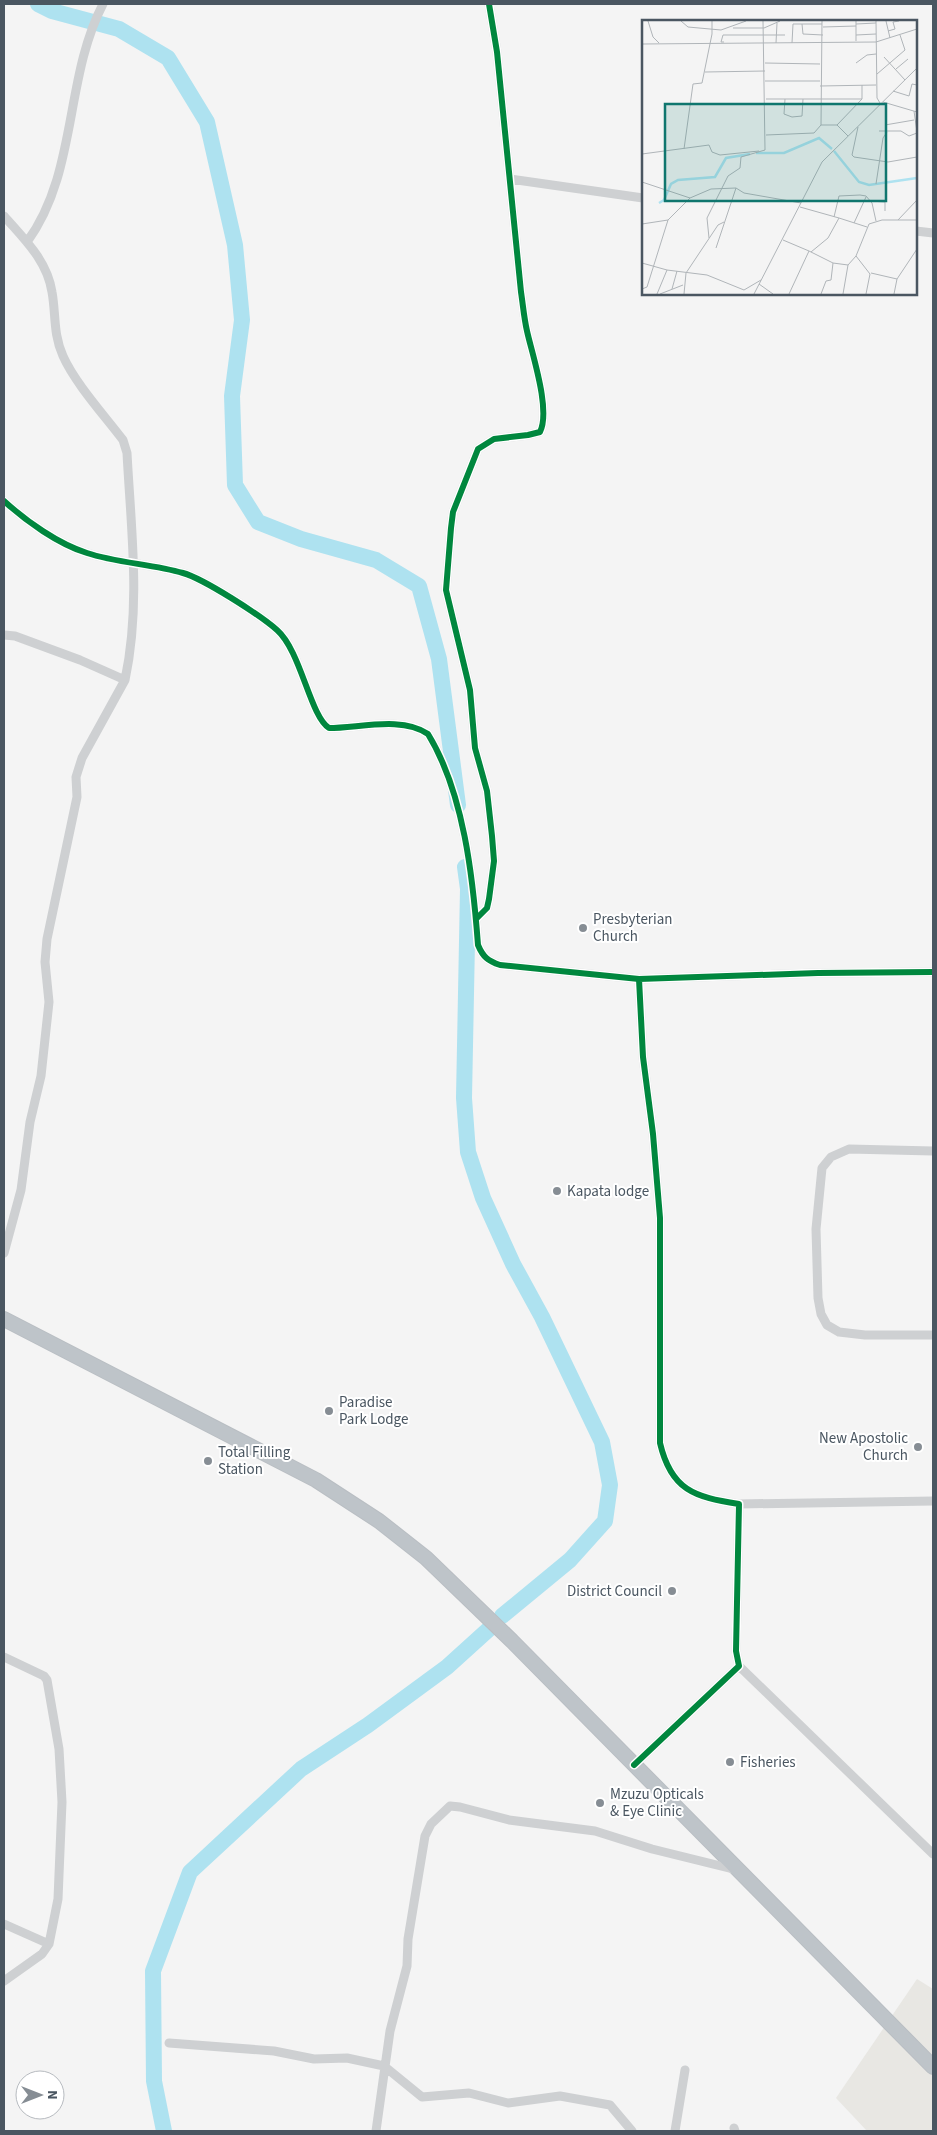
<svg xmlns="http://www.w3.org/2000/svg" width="937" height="2135" font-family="'Source Sans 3',sans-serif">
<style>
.commercial{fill:#e8e7e3}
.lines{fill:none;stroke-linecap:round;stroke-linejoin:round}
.river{stroke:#aee2f0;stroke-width:16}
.highway-casing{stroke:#b9bec3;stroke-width:16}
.minor{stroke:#ced0d2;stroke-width:9}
.highway{stroke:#bec4c9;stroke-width:14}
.cycleway-casing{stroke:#fff;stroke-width:9}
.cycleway{stroke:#00873e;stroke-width:6}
.poi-dot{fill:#868d94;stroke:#fff;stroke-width:2}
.labels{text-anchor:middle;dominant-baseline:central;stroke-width:4;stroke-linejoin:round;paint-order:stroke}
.poi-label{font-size:15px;fill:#4a5661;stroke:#fff;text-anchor:start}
.inset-river{fill:none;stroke:#aee2f0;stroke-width:2.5}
.inset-road{fill:none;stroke:#b0b5b9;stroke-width:1}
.view{fill:#0f766e;fill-opacity:0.15;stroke:#0f766e;stroke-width:2.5}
.inset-edge{fill:none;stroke:#4a5661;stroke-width:2.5}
</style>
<rect width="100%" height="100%" fill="#f4f4f4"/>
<path class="commercial" d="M917,1979L933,1989V2131H867L836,2098Z"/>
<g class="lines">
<path class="river" d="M38,4L52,11L119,29L168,58L207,122L235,245L242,320L232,396L235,485L258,522L301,539L376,560L419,586L439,659L458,805
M465,867L468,889L464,1098L468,1152L483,1198L513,1264L542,1317L602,1442L610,1485L605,1521L570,1560L502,1616
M164,2131L154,2081L153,1971L190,1872L301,1769L368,1725L447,1667L489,1629"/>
<g class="highway-casing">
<path id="highway" d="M4,1319L316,1480L379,1521L426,1558L512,1641L933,2067"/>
</g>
<path class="minor" d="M510,179L643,198
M4,216C24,239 47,260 52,292C56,314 53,334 63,356C75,383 104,415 123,440L127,453C131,529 141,605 125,680
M916,231L933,233
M27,242C78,172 64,79 103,4
M4,501C26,521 58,544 87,553C117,563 152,564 183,573C204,579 260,615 277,630C301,651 310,716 329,728C359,728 402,716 428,734C464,793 473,878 478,945C483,957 488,961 500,965L639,979L818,973L933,972
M4,635L15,636L80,660L125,680L82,758L76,777L77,797L47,939L45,962L49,1002L41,1076L30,1122L21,1190L4,1253
M477,918L487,908L489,899L494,861L492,836L487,791L475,748L470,690L446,590L451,528L453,512L478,449L494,439L528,435L540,432C551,410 532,354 527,331C524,318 523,305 521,292L497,52L489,4
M933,1151L849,1149L831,1157L822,1168L816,1229L818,1298L821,1314L827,1325L839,1332L865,1335H933
M739,1504L933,1501
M4,1657L44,1676L47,1680L59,1749L62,1802L58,1899L49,1944L42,1954L4,1981
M739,1666L933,1854
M634,1765L739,1666L736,1651L739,1504C694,1497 671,1490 660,1443V1218L653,1134L643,1057L639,979
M4,1924L49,1944
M169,2043L274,2051L314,2059L347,2058L384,2066L422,2097L469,2093L508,2103L560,2096L610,2105L632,2131
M734,2128L735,2131
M376,2131L390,2031L407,1966L408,1939L425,1836L431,1824L450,1806L460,1807L509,1820L595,1831L652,1849L737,1870
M675,2131L685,2070"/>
<use href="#highway" class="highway"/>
<g class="cycleway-casing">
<path id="cycleway" d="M4,501C26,521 58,544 87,553C117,563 152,564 183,573C204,579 260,615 277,630C301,651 310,716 329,728C359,728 402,716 428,734C464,793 473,878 478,945C483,957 488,961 500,965L639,979L818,973L933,972
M477,918L487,908L489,899L494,861L492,836L487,791L475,748L470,690L446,590L451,528L453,512L478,449L494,439L528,435L540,432C551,410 532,354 527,331C524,318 523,305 521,292L497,52L489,4
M634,1765L739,1666L736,1651L739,1504C694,1497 671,1490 660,1443V1218L653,1134L643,1057L639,979"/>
</g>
<use href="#cycleway" class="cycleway"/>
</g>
<g class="poi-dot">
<circle cx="583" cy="928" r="5"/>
<circle cx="557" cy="1191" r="5"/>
<circle cx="329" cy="1411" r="5"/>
<circle cx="918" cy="1447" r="5"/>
<circle cx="208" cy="1461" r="5"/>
<circle cx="672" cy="1591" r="5"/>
<circle cx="730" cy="1762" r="5"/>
<circle cx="600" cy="1803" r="5"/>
</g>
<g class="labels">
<g class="poi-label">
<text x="593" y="919">Presbyterian<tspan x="593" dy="17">Church</tspan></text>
<text x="567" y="1191">Kapata lodge</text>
<text x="339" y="1402">Paradise<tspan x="339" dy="17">Park Lodge</tspan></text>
<text x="908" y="1438" text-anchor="end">New Apostolic<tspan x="908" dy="17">Church</tspan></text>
<text x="218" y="1452">Total Filling<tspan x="218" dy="17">Station</tspan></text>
<text x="662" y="1591" text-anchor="end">District Council</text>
<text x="740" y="1762">Fisheries</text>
<text x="610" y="1794">Mzuzu Opticals<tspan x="610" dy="17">&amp; Eye Clinic</tspan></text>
</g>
</g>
<g transform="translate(642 20)">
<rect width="275" height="275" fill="#f4f4f4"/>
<path class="inset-river" d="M192,131L217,162L227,165L275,158M114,133H142L177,118L190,129M17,183L22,180L29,164L36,160L73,157L84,138L108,134"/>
<path class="inset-road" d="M6,1L11,17L17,23M39,1L46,7L79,10L104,1M214,1V21M234,1L235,78L238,83M244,1L248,18M160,4L161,14L181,15M214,4L234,3M181,7L214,6M91,8H122L138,1M246,11L253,9L251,2L257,1M214,15L234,14M82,22H79L81,15H143M134,23L135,3M150,23L151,4H180M0,24L234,22L275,9M242,37L263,60M123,43L178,44M214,43L225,35L234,34M254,49L266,39M63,52L123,51M235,54L263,30L258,15M123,61H178M178,66L234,65M251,71L267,76L270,64L275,65M124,79H220V65M143,79L142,94L150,97L160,96L161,79M241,82L275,92M272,91L275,112M179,105L180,1M195,105L220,79M243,105L272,100M216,107L210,135L212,137L246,142L275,137M237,111H259L267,116L275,113M124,115L172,113L179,105H195L206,116M42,129L51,64L60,63L70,14V1M0,134L67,125L70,132L78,135L117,131M0,162L48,178M234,164L241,118L245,112M228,181L243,182V191M158,187L197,198M192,197L197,176L218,175L224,176L230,183L234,201M256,200L275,180M212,203L224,177M0,204L26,200L48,178L69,169L94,168M67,218L65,198L86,156L98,148L99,137L123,130L121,1M141,220L167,231M74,228L94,168L102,173L159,183M169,232L186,218L197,198L225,207M214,236L228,254L224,274M0,243L25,250L65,255L102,270L119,260M229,253L255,259M117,264L131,274M0,269L5,267L26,200M30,269L35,251M15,274L25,250M18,274L41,265M42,274L44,253L76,205L82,202M112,274L180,142L275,48M147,274L167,231L191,243M179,274L184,261L189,260L191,243L206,245L214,236L227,204L240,200H275M201,274L206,245M252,274L255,259L275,229"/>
<path class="view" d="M23,84H244V181H23Z"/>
<rect width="275" height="275" class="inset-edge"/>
</g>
<rect width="937" height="2135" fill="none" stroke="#4a5661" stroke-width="10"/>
<g transform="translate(40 2095) rotate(90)"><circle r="24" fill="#ffffff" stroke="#b7bbc0"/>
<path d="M0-4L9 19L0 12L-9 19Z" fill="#868d94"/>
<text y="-8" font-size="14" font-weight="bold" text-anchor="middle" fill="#4a5661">N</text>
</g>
</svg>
